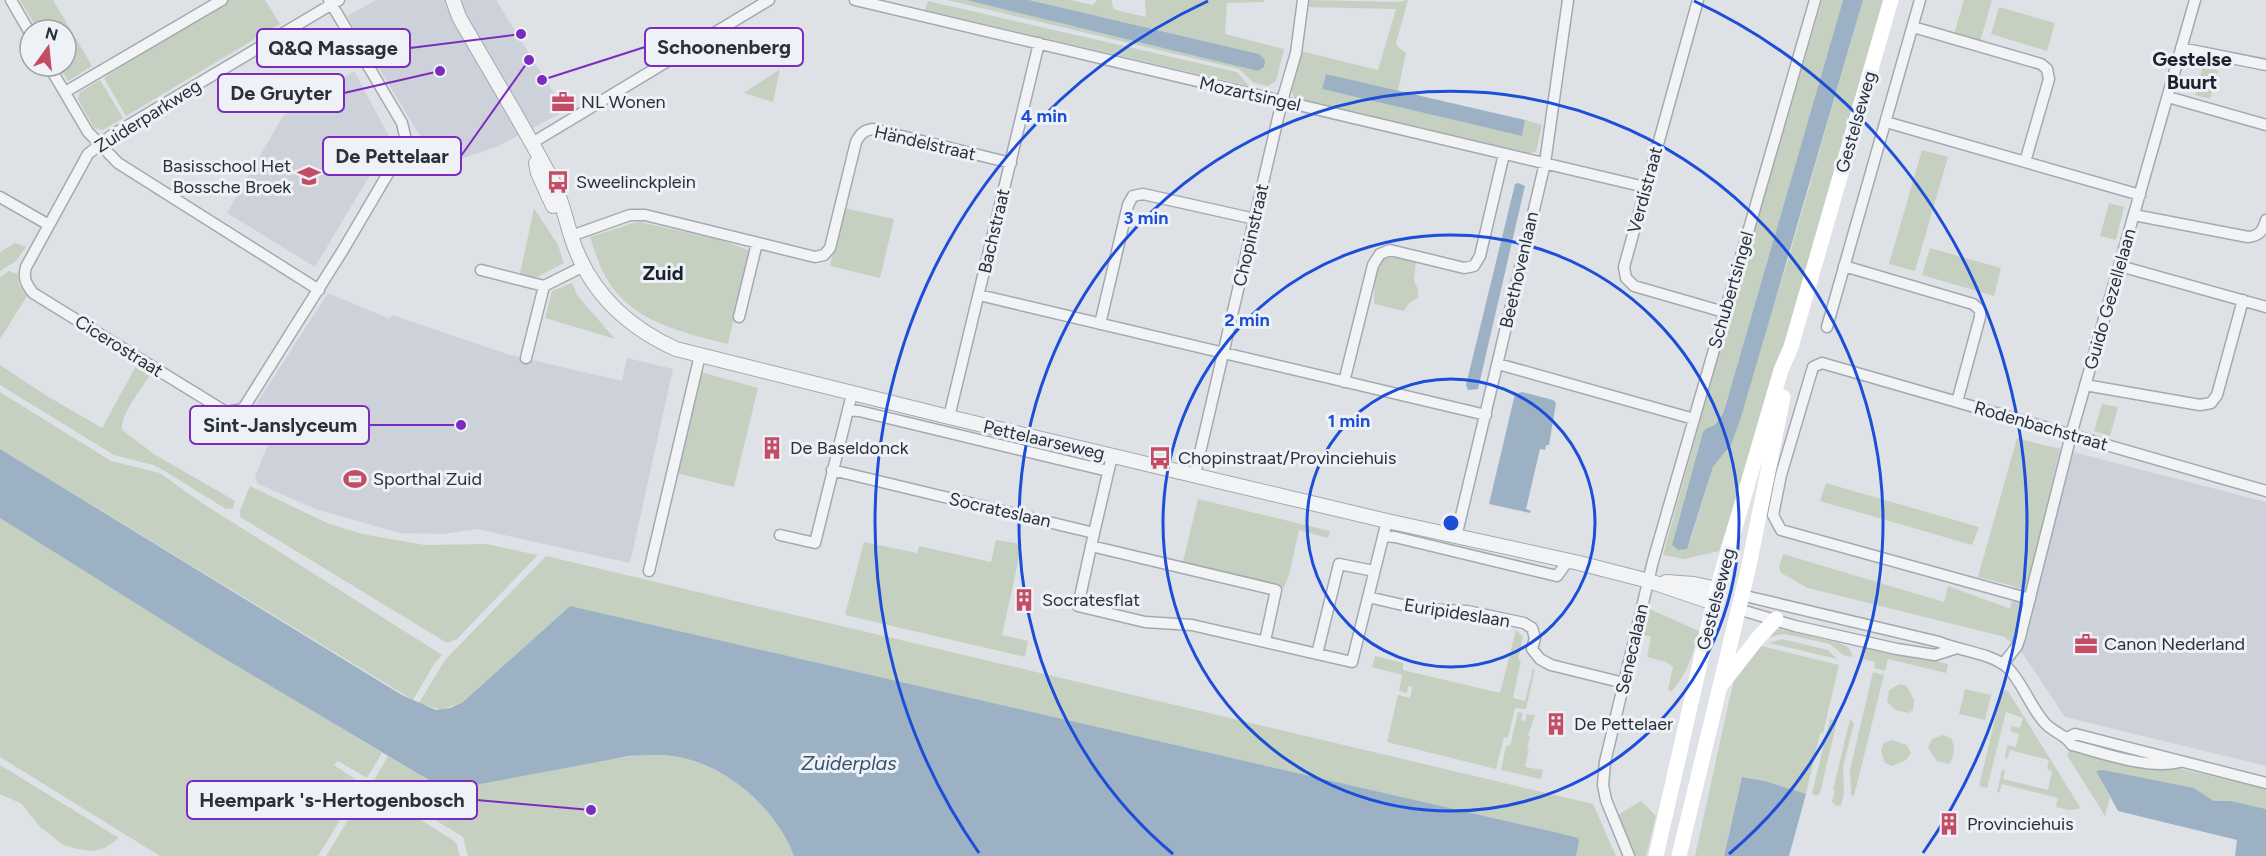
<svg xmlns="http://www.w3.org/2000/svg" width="2266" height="856" font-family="Figtree,sans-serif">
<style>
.built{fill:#cdd1d9}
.green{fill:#c5d0c0}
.water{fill:#9cb2c4}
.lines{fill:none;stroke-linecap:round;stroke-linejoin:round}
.minor-casing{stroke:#a4a9b1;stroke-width:13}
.tertiary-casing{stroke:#a4a9b1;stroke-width:16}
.minor{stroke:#f1f3f5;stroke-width:10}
.tertiary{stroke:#f1f3f5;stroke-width:14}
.secondary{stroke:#fff;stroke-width:15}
.ring{fill:none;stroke:#1d4ed8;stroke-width:3}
.labels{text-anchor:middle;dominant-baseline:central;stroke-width:6;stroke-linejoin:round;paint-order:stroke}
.street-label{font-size:18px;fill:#29313d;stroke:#eef1f5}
.poi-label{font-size:18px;fill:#29313d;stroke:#eef1f5;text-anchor:start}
.neighbourhood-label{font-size:20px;font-weight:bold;fill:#1b222d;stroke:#eef1f5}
.water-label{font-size:20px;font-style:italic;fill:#36516d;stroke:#eef1f5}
.centre{fill:#1d4ed8;stroke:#eef1f5;stroke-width:3}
.ring-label{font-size:18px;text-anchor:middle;font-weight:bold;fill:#1d4ed8;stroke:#eef1f5;stroke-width:6;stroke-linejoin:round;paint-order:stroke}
.leader{fill:none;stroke:#7b2cbf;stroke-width:2}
.callout-dot{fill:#7b2cbf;stroke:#eef1f5;stroke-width:2}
.callout{fill:#eef1f5;stroke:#7b2cbf;stroke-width:2}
.callout-label{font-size:20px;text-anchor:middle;font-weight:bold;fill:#29313d}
</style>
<rect width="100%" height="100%" fill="#dee2e7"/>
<path class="built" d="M376,0H496L565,111L496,147L449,163L423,141L347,16Z
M354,71L391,140L315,267L227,213L283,116Z
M328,293L390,319L392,315L510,355L622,381L627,358L673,369L630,563L477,529L443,534L400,533L318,510L258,484L255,477L271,438L251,412Z
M2050,446L2266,502V766L2065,717L2023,654L2003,636Z"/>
<path class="green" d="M20,0H53L92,66L68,81L59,66H66V30H38Z
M228,0H265L280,24L126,116L104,78L146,49Z
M947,0H966L1257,70L1259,54L1029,0H1070L1093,5L1097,0H1112L1113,8L1116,10L1146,17L1145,0H1264V2L1227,3L1225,34L1284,49L1276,81L1268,86L1254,83L1239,69Z
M1305,0L1398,2L1408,0L1396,43L1398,47L1406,53L1398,91L1326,74L1322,89L1522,136L1525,120L1542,125L1536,152L1526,154L1299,101L1293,95L1292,90L1301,51L1378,70L1396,9L1305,7Z
M1822,0H1843L1728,397L1719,421L1703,432L1672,545L1678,550L1691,539L1713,467L1726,452L1789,257L1863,0H1883L1771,390L1719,551L1684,559L1663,555L1726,327Z
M1964,0H1992L1980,42L1954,34Z
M928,1L1237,72L1249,86L925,10Z
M1999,7L2055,23L2047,51L1991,34Z
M2203,66L2218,71L2210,99L2195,95Z
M780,69L773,102L744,93Z
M100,80L123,118L103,130L94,128L78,99L80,92Z
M1922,150L1948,157L1915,271L1889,264Z
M2109,203L2124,207L2116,240L2100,236Z
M534,208L558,245L564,263L535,278L520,274Z
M844,208L894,219L880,278L830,266Z
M640,222L720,240L749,250L728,344C680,332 627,321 603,272C598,261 594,249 590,237L633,223Z
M15,243L26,247L16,261L0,271V252Z
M1930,248L2001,268L1994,296L1922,275Z
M1392,254L1416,261L1414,280L1418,290V298L1409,303L1404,311L1374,304L1375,273L1383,255Z
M9,271L18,274L19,285L27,296L0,339V277Z
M572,283L577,295L615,339L545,318L552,291Z
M0,365L47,396L102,428L136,366L150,375C142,388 120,415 122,430L154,454L235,501L233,508L226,509L163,470L153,465L114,455L0,385Z
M701,372L758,388L734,487L676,473Z
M0,392L111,461L160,473L199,501L442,655L434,664L413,700L0,449Z
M2102,404L2118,407L2110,436L2094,431Z
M2017,438L2059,449L2028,590L1978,577Z
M1826,483L1829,484L1979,527L1972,545L1820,501Z
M250,486L327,523L362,534L425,545L486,544L538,555L457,639L447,643L240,517V511Z
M1198,499L1330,531L1328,538L1299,530L1289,575L1284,588L1182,566Z
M0,518L158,617L382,753L367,778L338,761L334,765L362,784L318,856H160L0,757Z
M996,540L1022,544L1002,635L1028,641L1025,657L845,615L864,542L917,553L919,546L991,562Z
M1783,554L1944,602L1948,586L2011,609L2013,601H2016L2020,608L2013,639L1808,588L1781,573L1779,568Z
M546,556L1593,804L1616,856H1576L1579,842L1578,838L1559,833L570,606L463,702L441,710L419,703L445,660Z
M1647,608L1699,631C1694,652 1686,677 1671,692L1668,689L1673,667L1666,662L1647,657L1651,637L1641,634Z
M1775,628L1839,643C1847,646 1852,648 1852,657L1843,655L1830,644L1784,634L1769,637Z
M1516,630L1523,637L1518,659L1521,660L1513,698L1525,701L1533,669H1535L1526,709L1515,708L1508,738L1504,737L1496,769L1387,742L1398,695L1410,698L1412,687L1408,686L1407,693L1399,691L1402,675L1372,667L1375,656L1403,663V670L1500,693Z
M1782,639L1828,650L1837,659L1769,643Z
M1757,645L1839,665L1823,733H1820L1806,794L1765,781L1742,777L1724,856H1695L1735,674Z
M1869,645L1948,664L1946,673L1888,659L1885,671L1874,668L1875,662L1863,659L1866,648Z
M1873,672L1884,675L1854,796L1851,795L1850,770Z
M1900,684L1907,686L1914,700L1913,710L1908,713L1896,710L1887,702L1889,690Z
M1965,689L1991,695L1985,720L1959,714Z
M2002,690L2008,691L2080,807L2079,809L2069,810L2056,807L2058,798L2002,784L1999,793L1997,792L2002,770H2005L2003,779L2048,790L2052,771L2047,769L2049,760L2010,750L2007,759L2005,758L2007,745L2016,747L2019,734L2010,731L2012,726L2020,728L2023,718L2006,712L1987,788L1979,786Z
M1518,712L1523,713L1521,720L1525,721L1527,714L1535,715L1528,736L1530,737L1527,748H1529L1525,767L1543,770L1541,779L1501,770L1506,746H1510Z
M1830,719L1837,721L1820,793L1817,796L1812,794Z
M1850,719L1854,723L1843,767L1844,794L1841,806L1835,805L1832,801L1835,791L1833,790Z
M1942,735L1951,738C1955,747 1955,756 1949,764L1937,761L1928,748L1932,739Z
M1892,740L1907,745L1911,753L1906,760L1892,766L1885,763L1881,751L1884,743Z
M2071,748L2173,767L2266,789V809L2231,801H2214L2194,788L2096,771L2110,798L2105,816L2067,755Z
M652,754C668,756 684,757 699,763C739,778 779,815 794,856H468L463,837L373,782L388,756L436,785L459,788L595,761Z
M0,765L119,838L105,848L94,851L77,849L63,845L39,826L22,804L0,794Z
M371,788L454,841L457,845L460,856H326L365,792Z
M1641,801L1656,816L1646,856H1633L1618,815Z"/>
<path class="water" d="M966,0H1029L1259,54L1265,60L1264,67L1258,71Z
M1843,0H1863L1741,417L1731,445L1713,467L1687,549L1678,550L1672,545L1703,432L1707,428C1721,425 1724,410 1728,397Z
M1326,74L1525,120L1522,136L1322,89Z
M1518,183L1525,186L1478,389L1468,390L1466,385L1515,184Z
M1522,392L1553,400L1556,403L1549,445H1546L1545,450L1540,449L1526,509L1531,511L1530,513L1489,504L1515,394Z
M0,449L402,695L436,710L450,708L463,702L570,606L1559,833L1578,838L1579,842L1576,856H794C779,815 738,776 697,762C675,754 652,754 629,756L459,788L437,785L207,648L0,518Z
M2103,770L2194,788L2214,801H2231L2266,809V856H2235L2237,840L2118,811L2096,771Z
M1742,777L1765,781L1806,794L1789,856H1724Z"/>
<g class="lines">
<g class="minor-casing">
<path id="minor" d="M11,0L30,33
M855,0L1645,187
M1698,0L1624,267L1626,278L1634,286L1724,312
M1913,27L2041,64L2047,69L2049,79L2025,162
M2181,48L2266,65
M49,66L88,132L118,163L319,290
M65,92L222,0
M2168,97L2266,125
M1886,122L2140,195
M532,143L769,0
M0,197L49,225
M2134,215L2248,237C2259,236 2263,231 2266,220
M571,236L630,215H645L815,257L824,255L830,248L856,142C860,134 864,130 873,129L1011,163
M1844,266L1973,304L1980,310V317L1957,402
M2120,266L2266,307
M481,270L544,286L584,266
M979,295L1486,415
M739,317L757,243
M1100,324L1128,205L1133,196L1143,194L1255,219
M1827,327L1920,0
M526,358L544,286
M1498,364L1694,419
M1344,382L1373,265L1380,254L1390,250L1464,268L1474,266L1480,256L1504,154
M2085,385L2200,405L2211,403L2217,395L2243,300
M243,409L226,412L33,293C26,284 23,278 26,267L88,154L112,135L339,0
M243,409L343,250L403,148L405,136L402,123L329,0
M243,409L265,438
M848,410L859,411L1108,471
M949,417L1039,43
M832,470L1094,533L1078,606L1145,622L1192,625L1352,662L1387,521
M1195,474L1282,101L1296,53L1303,0
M1094,533L1112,456
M780,535L815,543L852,394
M1383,536L1395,537L1557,576L1568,561
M1456,537L1545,163L1568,0
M1091,546L1276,590L1265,641
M649,571L700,355
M1741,595L1939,642C1959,651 1992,653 2008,668C2022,682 2030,706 2044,722C2052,732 2065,734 2072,745C2103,753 2149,770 2180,762
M1368,597L1420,609L1467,611L1524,623L1532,628L1535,638L1532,649L1540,659L1551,665L1624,683
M2030,599L1781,530L1773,515L1781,475L1813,367L1822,363L2266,491
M1738,609L1795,626L1897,649L1935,655L1954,649
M1317,654L1339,564L1374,571
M2003,664L2017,646L2020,637L2071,435L2195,0
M2067,738L2075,734L2266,783
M1629,856L1606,800L1603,785L1605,762L1653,561L1815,0"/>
</g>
<g class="tertiary-casing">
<path id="tertiary" d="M453,0L459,17C490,71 523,125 552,180C561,197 565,217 571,236C588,290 625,326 676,349L949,417L1387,521L1579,563L1649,581L1714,603
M536,163L538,173L553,206
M1666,582L1694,584L1717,589"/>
</g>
<use href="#minor" class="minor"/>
<use href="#tertiary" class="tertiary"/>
<path class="secondary" d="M1722,684L1758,638L1776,619
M1656,856L1717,589L1781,370L1791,347L1891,0
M1679,856L1748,570L1783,397"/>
</g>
<g class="ring">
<circle cx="1451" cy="523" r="144"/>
<circle cx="1451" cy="523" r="288"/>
<path d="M1173 854A432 432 0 1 1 1729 854"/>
<path d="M979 853A576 576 0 0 1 1208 1M1694 1A576 576 0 0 1 1923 853"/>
</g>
<defs>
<g id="office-bare" transform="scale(1.8)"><path d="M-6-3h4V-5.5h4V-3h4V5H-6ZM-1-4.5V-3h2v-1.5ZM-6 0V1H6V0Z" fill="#c44c64" stroke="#eef1f5" stroke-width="2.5" paint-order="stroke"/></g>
<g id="school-bare" transform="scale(1.8)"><path d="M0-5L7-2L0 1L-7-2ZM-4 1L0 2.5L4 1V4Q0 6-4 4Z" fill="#c44c64" stroke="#eef1f5" stroke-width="2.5" paint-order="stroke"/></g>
<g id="bus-bare" transform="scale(1.8)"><path d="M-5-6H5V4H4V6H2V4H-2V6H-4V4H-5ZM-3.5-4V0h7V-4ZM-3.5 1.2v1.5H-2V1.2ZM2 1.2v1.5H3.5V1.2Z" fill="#c44c64" stroke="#eef1f5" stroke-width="2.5" paint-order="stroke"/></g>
<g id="building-bare" transform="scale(1.8)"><path d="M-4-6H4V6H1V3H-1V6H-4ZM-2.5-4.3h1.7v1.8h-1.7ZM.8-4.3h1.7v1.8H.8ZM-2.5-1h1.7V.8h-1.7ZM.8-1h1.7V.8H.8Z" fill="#c44c64" stroke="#eef1f5" stroke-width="2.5" paint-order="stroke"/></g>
<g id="stadium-bare" transform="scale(1.8)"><path d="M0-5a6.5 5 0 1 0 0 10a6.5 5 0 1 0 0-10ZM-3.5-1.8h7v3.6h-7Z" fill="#c44c64" stroke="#eef1f5" stroke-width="2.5" paint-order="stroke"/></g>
</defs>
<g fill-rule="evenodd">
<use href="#office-bare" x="563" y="102"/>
<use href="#school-bare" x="309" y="176"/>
<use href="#bus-bare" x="558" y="182"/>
<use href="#building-bare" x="772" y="448"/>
<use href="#bus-bare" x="1160" y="458"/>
<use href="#stadium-bare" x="355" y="479"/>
<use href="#building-bare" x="1024" y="600"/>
<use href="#office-bare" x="2086" y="644"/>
<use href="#building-bare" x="1556" y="724"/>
<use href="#building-bare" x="1949" y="824"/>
</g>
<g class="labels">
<g class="street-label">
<text transform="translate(1250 94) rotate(13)">Mozartsingel</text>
<text transform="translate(148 116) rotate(-32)">Zuiderparkweg</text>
<text transform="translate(1856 122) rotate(-74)">Gestelseweg</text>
<text transform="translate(925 143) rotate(13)">Händelstraat</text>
<text transform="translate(1645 190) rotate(-75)">Verdistraat</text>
<text transform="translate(994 231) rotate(-77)">Bachstraat</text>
<text transform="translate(1251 235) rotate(-77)">Chopinstraat</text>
<text transform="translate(1519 270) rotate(-77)">Beethovenlaan</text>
<text transform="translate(1731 290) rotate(-74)">Schubertsingel</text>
<text transform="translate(2110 299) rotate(-74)">Guido Gezellelaan</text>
<text transform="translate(119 346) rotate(32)">Cicerostraat</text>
<text transform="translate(2041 426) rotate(16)">Rodenbachstraat</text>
<text transform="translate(1044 440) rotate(13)">Pettelaarseweg</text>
<text transform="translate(1000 510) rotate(13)">Socrateslaan</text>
<text transform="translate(1716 599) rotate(-75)">Gestelseweg</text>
<text transform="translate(1457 613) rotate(9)">Euripideslaan</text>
<text transform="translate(1632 649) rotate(-77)">Senecalaan</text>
</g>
<g class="poi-label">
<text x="581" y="102">NL Wonen</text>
<text x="291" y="166" text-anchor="end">Basisschool Het<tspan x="291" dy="21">Bossche Broek</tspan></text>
<text x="576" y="182">Sweelinckplein</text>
<text x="790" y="448">De Baseldonck</text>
<text x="1178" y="458">Chopinstraat/Provinciehuis</text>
<text x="373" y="479">Sporthal Zuid</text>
<text x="1042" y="600">Socratesflat</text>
<text x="2104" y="644">Canon Nederland</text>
<text x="1574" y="724">De Pettelaer</text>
<text x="1967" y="824">Provinciehuis</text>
</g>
<g class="neighbourhood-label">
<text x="2192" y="59">Gestelse<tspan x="2192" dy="23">Buurt</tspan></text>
<text x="663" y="273">Zuid</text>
</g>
<g class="water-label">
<text x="849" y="763">Zuiderplas</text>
</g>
</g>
<circle cx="1451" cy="523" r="9" class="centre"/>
<g class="ring-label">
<text x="1044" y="122">4 min</text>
<text x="1146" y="224">3 min</text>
<text x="1247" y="326">2 min</text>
<text x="1349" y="427">1 min</text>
</g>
<path class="leader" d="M542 80L645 47M521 34L410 48M440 71L344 93M529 60L461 156M461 425L369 425M591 810L477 800"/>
<g class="callout-dot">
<circle cx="542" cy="80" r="6"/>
<circle cx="521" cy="34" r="6"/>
<circle cx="440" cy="71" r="6"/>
<circle cx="529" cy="60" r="6"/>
<circle cx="461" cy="425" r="6"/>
<circle cx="591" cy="810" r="6"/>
</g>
<g class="callout">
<rect x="645" y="28" width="158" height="38" rx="6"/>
<rect x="257" y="29" width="153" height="38" rx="6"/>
<rect x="218" y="74" width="126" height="38" rx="6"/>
<rect x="323" y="137" width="138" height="38" rx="6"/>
<rect x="190" y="406" width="179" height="38" rx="6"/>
<rect x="187" y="781" width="290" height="38" rx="6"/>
</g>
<g class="callout-label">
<text x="724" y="54">Schoonenberg</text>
<text x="333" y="55">Q&amp;Q Massage</text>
<text x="281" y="100">De Gruyter</text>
<text x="392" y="163">De Pettelaar</text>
<text x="280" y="432">Sint-Janslyceum</text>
<text x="332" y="807">Heempark 's-Hertogenbosch</text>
</g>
<g transform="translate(48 48) rotate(15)"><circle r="28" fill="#eef1f5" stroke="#9fa4ab" stroke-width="1.5"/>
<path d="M0-4.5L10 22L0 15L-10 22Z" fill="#c44c64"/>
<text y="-9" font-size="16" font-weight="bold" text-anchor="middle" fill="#29313d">N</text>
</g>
</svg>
